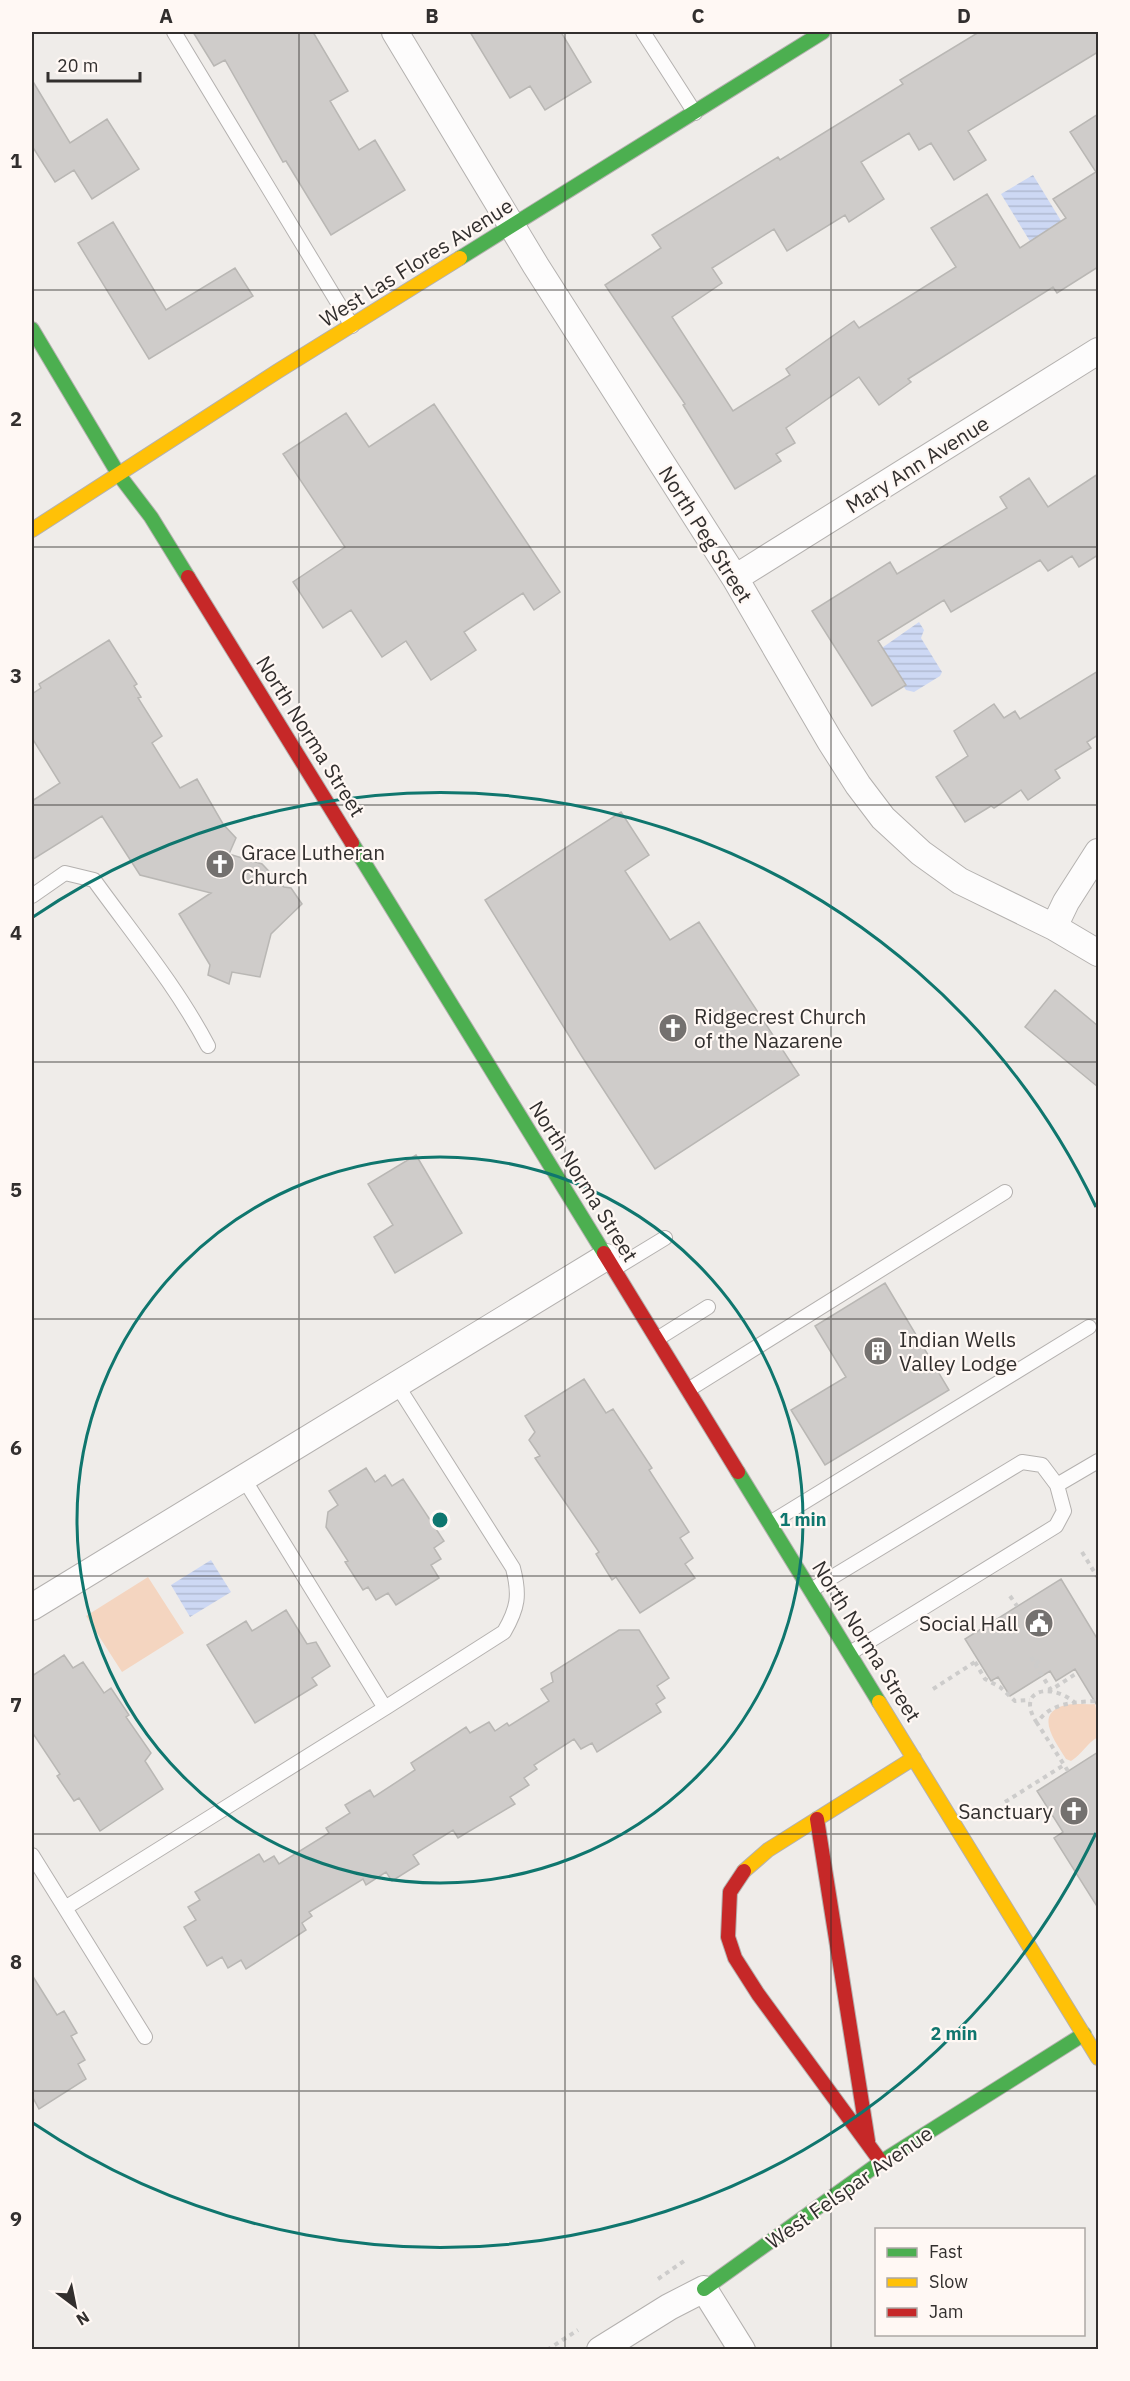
<svg xmlns="http://www.w3.org/2000/svg" width="1130" height="2381" font-family="'IBM Plex Sans',sans-serif">
<style>
.grass{fill:#f4d5c0}
.water{fill:url(#water-rules)}
.building{fill:#cfccca;stroke:#b9b7b4;stroke-width:1.5}
.lines{fill:none;stroke-linecap:round;stroke-linejoin:round}
.lane-casing{stroke:#b4b1af;stroke-width:16}
.street-casing{stroke:#b4b1af;stroke-width:28}
.fast-casing{stroke:#b4b1af;stroke-width:16}
.slow-casing{stroke:#b4b1af;stroke-width:16}
.jam-casing{stroke:#b4b1af;stroke-width:16}
.path{stroke:#cdcccb;stroke-width:4;stroke-dasharray:4.5 4.5;stroke-linecap:butt}
.lane{stroke:#fdfcfc;stroke-width:14}
.street{stroke:#fdfcfc;stroke-width:26}
.fast{stroke:#4caf50;stroke-width:14}
.slow{stroke:#ffc107;stroke-width:14}
.jam{stroke:#c62828;stroke-width:14}
.grid{fill:none;stroke:#322f2e;stroke-width:1.5;stroke-opacity:0.55}
.ring{fill:none;stroke:#0f766e;stroke-width:3}
.labels{text-anchor:middle;dominant-baseline:central;stroke-width:4.5;stroke-linejoin:round;paint-order:stroke}
.street-label{font-size:21px;fill:#322f2e;stroke:#fff8f4}
.poi-label{font-size:21px;fill:#322f2e;stroke:#fff8f4;text-anchor:start}
.centre{fill:#0f766e;stroke:#fff8f4;stroke-width:3}
.ring-label{font-size:18px;text-anchor:middle;font-weight:bold;fill:#0f766e;stroke:#fff8f4;stroke-width:4.5;stroke-linejoin:round;paint-order:stroke}
.neatline{fill:none;stroke:#322f2e;stroke-width:2}
.grid-label{font-size:20px;text-anchor:middle;font-weight:bold;fill:#322f2e}
</style>
<defs>
<pattern id="water-rules" width="6" height="5" patternUnits="userSpaceOnUse" patternTransform="scale(1.5)"><rect width="6" height="5" fill="#cdd8f4"/><path d="M0 2.5h6" fill="none" stroke="#b0bad2"/></pattern>
</defs>
<rect width="100%" height="100%" fill="#efece9"/>
<path class="grass" d="M148,1577L184,1633L122,1672L86,1616Z
M1095,1704L1098,1718V1737C1087,1743 1082,1754 1071,1761L1066,1759C1056,1742 1032,1713 1066,1705C1075,1703 1086,1705 1095,1704Z"/>
<path class="water" d="M1033,175L1063,224L1031,243L1001,194Z
M919,622L924,630L921,638L942,672L940,676L914,692L906,690L879,650Z
M211,1560L231,1592L190,1617L171,1585Z"/>
<path class="building" d="M193,32H313L348,91L330,101L359,150L375,140L405,190L331,235L286,161L283,162L225,60L214,66Z
M470,32H561L591,82L545,110L530,86L510,98Z
M979,32H1098V52L968,131L986,160L954,180L931,143L919,150L909,133L861,162L884,199L849,222L845,215L787,251L774,229L712,268L722,283L672,317L733,411L790,375L786,369L854,321L859,328L956,267L931,228L987,194L1020,248L1066,218L1053,199L1096,172L1070,132L1098,114V267L1057,293L1053,287L908,379L911,382L879,405L859,377L786,428L795,443L776,454L781,461L735,489L683,405L685,404L605,285L661,248L652,235L778,157L780,160L903,84L900,80Z
M32,80L70,143L107,119L139,169L92,199L74,170L55,182L32,146Z
M113,222L166,310L235,268L253,296L149,359L78,243Z
M434,404L560,592L534,610L523,593L464,632L476,650L431,680L406,641L382,657L351,610L323,628L293,582L345,547L283,454L346,413L369,447Z
M1098,474V555L1079,567L1072,556L1048,571L1040,560L951,612L944,600L878,641L906,685L872,706L812,611L890,562L897,574L1007,508L1000,497L1029,478L1048,507Z
M109,640L137,684L134,686L141,697L138,698L162,736L152,743L180,788L197,779L223,824L236,838L229,854L262,864L284,887L291,888L302,904L271,934L260,977L232,972L229,984L208,975L210,965L179,914L211,893L140,875L102,816L32,860V801L60,783L32,738V694L41,688L39,684Z
M1098,671V735L1087,742L1091,748L1055,770L1060,778L1028,800L1021,790L994,808L991,806L965,822L936,777L968,756L954,731L994,704L1004,718L1015,711L1020,719Z
M621,812L649,855L625,871L670,940L699,922L799,1075L655,1169L581,1055L485,900Z
M1055,990L1098,1026V1087L1025,1027Z
M416,1155L462,1233L395,1273L374,1237L393,1225L368,1184Z
M885,1283L949,1390L825,1465L791,1410L846,1377L815,1326Z
M584,1379L606,1413L613,1409L652,1468L649,1470L689,1532L680,1538L693,1558L685,1564L695,1578L640,1613L616,1577L612,1580L596,1554L599,1552L535,1458L540,1456L529,1440L535,1432L525,1416Z
M366,1468L375,1482L385,1475L392,1486L403,1479L444,1541L434,1548L441,1559L431,1565L439,1578L396,1605L388,1593L376,1600L368,1587L363,1590L345,1562L348,1561L326,1527L328,1512L338,1505L329,1491Z
M1061,1579L1098,1640V1707L1075,1669L1056,1681L1050,1671L1010,1696L998,1677L991,1681L965,1639Z
M286,1610L307,1644L316,1642L330,1666L312,1678L317,1685L255,1723L207,1645L246,1621L252,1631Z
M619,1630H639L669,1678L657,1686L665,1698L656,1704L661,1712L597,1752L592,1743L581,1749L574,1739L534,1765L537,1769L524,1778L529,1785L510,1797L515,1804L458,1838L453,1830L413,1855L419,1864L392,1881L386,1872L366,1885L363,1879L309,1912L312,1916L302,1923L306,1930L246,1969L241,1960L228,1968L222,1957L207,1966L184,1927L196,1920L188,1907L200,1900L195,1892L259,1854L264,1862L274,1856L279,1864L329,1833L326,1828L350,1813L345,1805L370,1790L374,1797L415,1770L411,1763L466,1727L470,1733L489,1722L495,1731L507,1723L509,1726L549,1701L541,1689L553,1682L551,1673Z
M64,1655L73,1668L83,1662L104,1693L111,1688L129,1715L126,1717L151,1753L145,1761L163,1789L100,1831L79,1798L74,1801L57,1776L60,1774L32,1732V1676Z
M1098,1752V1908L1054,1838L1063,1832L1037,1791Z
M32,1975L57,2015L64,2011L77,2033L71,2036L85,2060L78,2064L86,2079L39,2109L32,2096Z"/>
<g class="lines">
<g class="lane-casing">
<path id="lane" d="M174,32L352,326
M643,32L695,113
M32,896L65,873L94,880C133,934 177,987 208,1046
M614,1269L665,1238
M657,1339L708,1307
M688,1390L1005,1192
M1057,1485L1098,1461
M770,1523L1089,1327
M811,1590L1022,1462L1042,1465L1057,1485L1064,1511L1056,1526L850,1653
M385,1708L504,1632C518,1608 520,1595 513,1568L397,1385
M32,1855L65,1908L385,1708L244,1479
M65,1908L145,2037"/>
</g>
<g class="street-casing">
<path id="street" d="M395,32L536,266L735,578L830,741L858,785L883,818L921,853L960,881L1054,927L1098,953
M735,578L1098,351
M1054,927L1066,902L1098,852
M32,1607L606,1257
M600,2350L669,2307L704,2289L742,2350"/>
</g>
<g class="fast-casing">
<path id="fast" d="M460,258L823,32
M32,329L119,475L151,517L188,577
M352,843L604,1253
M738,1472L879,1702
M704,2289L881,2162L1084,2034"/>
</g>
<g class="slow-casing">
<path id="slow" d="M32,530L278,371L460,258
M879,1702L1098,2058
M744,1871L768,1850L914,1758"/>
</g>
<g class="jam-casing">
<path id="jam" d="M188,577L352,843
M604,1253L738,1472
M817,1819L868,2141
M744,1871L730,1892L728,1937L735,1958L758,1994L881,2162"/>
</g>
<path class="path" d="M1082,1552L1098,1578
M1010,1596L1017,1606
M1031,1657L1035,1664L1042,1659
M975,1662L985,1679L1000,1687L1015,1701L1030,1700
M1035,1664L1051,1690L1077,1673
M933,1689L978,1660
M1037,1723C1015,1690 1050,1682 1074,1702
M1068,1771L1037,1723C1050,1702 1077,1702 1098,1701
M1005,1802L1064,1765
M658,2279L684,2261
M547,2350L578,2330"/>
<use href="#lane" class="lane"/>
<use href="#street" class="street"/>
<use href="#fast" class="fast"/>
<use href="#slow" class="slow"/>
<use href="#jam" class="jam"/>
</g>
<path class="grid" d="M299,32V2350M565,32V2350M831,32V2350M32,290H1098M32,547H1098M32,805H1098M32,1062H1098M32,1319H1098M32,1576H1098M32,1834H1098M32,2091H1098"/>
<g class="ring">
<circle cx="440" cy="1520" r="363"/>
<path d="M1096 1833A727 727 0 0 1 33 2123M33 917A727 727 0 0 1 1096 1207"/>
</g>
<defs>
<g id="church-disc" transform="scale(1.5)"><circle r="9.5" fill="#74716f" stroke="#fff8f4"/><path d="M-1.2-6h2.4v3.5h3.3v2.4h-3.3V6h-2.4V-.1h-3.3v-2.4h3.3Z" fill="#fff"/></g>
<g id="building-disc" transform="scale(1.5)"><circle r="9.5" fill="#74716f" stroke="#fff8f4"/><path d="M-4-6H4V6H1V3H-1V6H-4ZM-2.5-4.3h1.7v1.8h-1.7ZM.8-4.3h1.7v1.8H.8ZM-2.5-1h1.7V.8h-1.7ZM.8-1h1.7V.8H.8Z" fill="#fff"/></g>
<g id="civic-disc" transform="scale(1.5)"><circle r="9.5" fill="#74716f" stroke="#fff8f4"/><path d="M-.6-6.5H3V-4.5H.6V-3L4-1V1h2V6H-6V1h2V-1L-.6-3ZM-1.2 2.5V6h2.4V2.5Z" fill="#fff"/></g>
</defs>
<g fill-rule="evenodd">
<use href="#church-disc" x="220" y="864"/>
<use href="#church-disc" x="673" y="1028"/>
<use href="#building-disc" x="878" y="1351"/>
<use href="#civic-disc" x="1039" y="1623"/>
<use href="#church-disc" x="1074" y="1811"/>
</g>
<g class="labels">
<g class="street-label">
<text transform="translate(416 262) rotate(-32)">West Las Flores Avenue</text>
<text transform="translate(917 464) rotate(-32)">Mary Ann Avenue</text>
<text transform="translate(706 534) rotate(58)">North Peg Street</text>
<text transform="translate(311 736) rotate(58)">North Norma Street</text>
<text transform="translate(584 1181) rotate(58)">North Norma Street</text>
<text transform="translate(867 1641) rotate(58)">North Norma Street</text>
<text transform="translate(849 2187) rotate(-35)">West Felspar Avenue</text>
</g>
<g class="poi-label">
<text x="241" y="852">Grace Lutheran<tspan x="241" dy="24">Church</tspan></text>
<text x="694" y="1016">Ridgecrest Church<tspan x="694" dy="24">of the Nazarene</tspan></text>
<text x="899" y="1339">Indian Wells<tspan x="899" dy="24">Valley Lodge</tspan></text>
<text x="1018" y="1623" text-anchor="end">Social Hall</text>
<text x="1053" y="1811" text-anchor="end">Sanctuary</text>
</g>
</g>
<circle cx="440" cy="1520" r="9" class="centre"/>
<g class="ring-label">
<text x="803" y="1526">1 min</text>
<text x="954" y="2040">2 min</text>
</g>
<rect width="1130" height="2381" fill="none" stroke="#fff8f4" stroke-width="66"/>
<rect x="875" y="2228" width="210" height="108" fill="#fff8f4" stroke="#ada8a5" stroke-width="1.5"/>
<rect x="887" y="2248" width="30" height="9" fill="#4caf50" stroke="#ada8a5" stroke-width="1.5"/>
<text x="929" y="2258" font-size="18" fill="#322f2e">Fast</text>
<rect x="887" y="2278" width="30" height="9" fill="#ffc107" stroke="#ada8a5" stroke-width="1.5"/>
<text x="929" y="2288" font-size="18" fill="#322f2e">Slow</text>
<rect x="887" y="2308" width="30" height="9" fill="#c62828" stroke="#ada8a5" stroke-width="1.5"/>
<text x="929" y="2318" font-size="18" fill="#322f2e">Jam</text>
<g transform="translate(75 2306) rotate(148)" stroke="#fff8f4" stroke-width="4.5" paint-order="stroke">
<path d="M0-4.5L10 22L0 15L-10 22Z" fill="#322f2e"/>
<text y="-9" font-size="16" font-weight="bold" text-anchor="middle" fill="#322f2e">N</text>
</g>
<path d="M48 72v9h92v-9" fill="none" stroke="#322f2e" stroke-width="3"/>
<text x="57" y="72" font-size="18" fill="#322f2e" stroke="#fff8f4" stroke-width="4.5" paint-order="stroke">20 m</text>
<rect x="33" y="33" width="1064" height="2315" class="neatline"/>
<g class="grid-label">
<text x="166" y="23">A</text>
<text x="432" y="23">B</text>
<text x="698" y="23">C</text>
<text x="964" y="23">D</text>
<text x="16" y="168">1</text>
<text x="16" y="426">2</text>
<text x="16" y="683">3</text>
<text x="16" y="940">4</text>
<text x="16" y="1197">5</text>
<text x="16" y="1455">6</text>
<text x="16" y="1712">7</text>
<text x="16" y="1969">8</text>
<text x="16" y="2226">9</text>
</g>
</svg>
